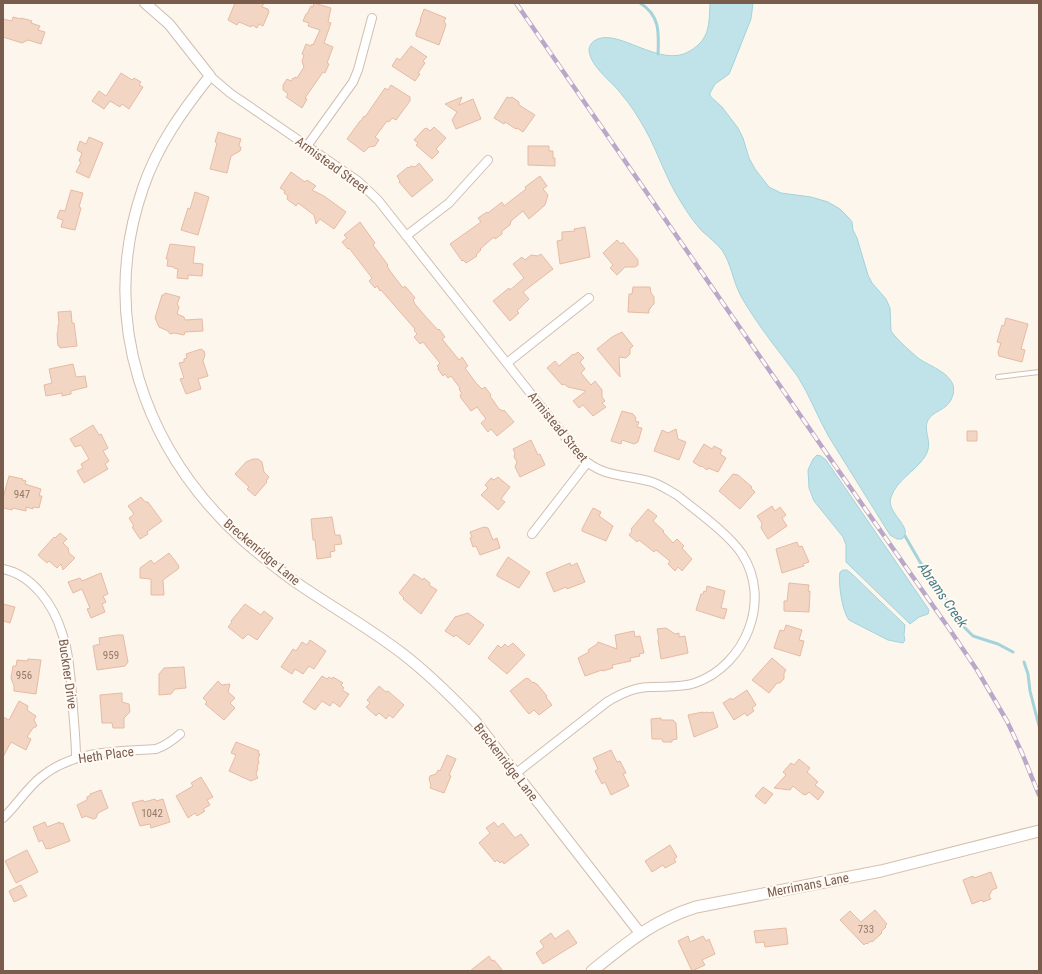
<svg xmlns="http://www.w3.org/2000/svg" width="1042" height="974" font-family="'Roboto Condensed',sans-serif">
<style>
.water{fill:#bfe3e8;stroke:#a5d3da}
.lines{fill:none;stroke-linecap:round;stroke-linejoin:round}
.stream{stroke:#a5d3da;stroke-width:3}
.building{fill:#f3d5c3;stroke:#e6bba3}
.service-casing{stroke:#d1beb0;stroke-width:6}
.minor-casing{stroke:#d1beb0;stroke-width:10}
.tertiary-casing{stroke:#d1beb0;stroke-width:12}
.secondary-casing{stroke:#d6c0b0;stroke-width:13}
.service{stroke:#fff;stroke-width:4}
.minor{stroke:#fff;stroke-width:8}
.tertiary{stroke:#fff;stroke-width:10}
.secondary{stroke:#fff;stroke-width:11}
.rail-casing{stroke:#b9a8c9;stroke-width:4.5}
.rail{stroke:#fffaf3;stroke-width:3;stroke-dasharray:9;stroke-linecap:butt}
.labels{text-anchor:middle;dominant-baseline:central;stroke-width:4;stroke-linejoin:round;paint-order:stroke}
.number-label{font-size:11px;fill:#987a6a}
.street-label{font-size:13px;fill:#7a5c4d;stroke:#fffaf3}
.water-label{font-size:14px;font-style:italic;fill:#437c86;stroke:#fffaf3}
</style>
<rect width="100%" height="100%" fill="#fdf6ec"/>
<path class="water" d="M710,3H753L751,19L732,67L729,74L725,77L715,84L710,93V96L722,107L738,128L743,138L749,158L755,169L769,187L781,193L811,197L828,202L840,209L849,218L852,222L853,230L857,238L868,275L872,283L886,299L890,308L891,331L894,335C901,343 910,351 918,358C932,368 963,376 951,400C946,410 933,411 928,420C922,432 935,443 924,458C914,472 897,480 891,497C885,513 915,527 902,539H897L890,535C870,502 849,470 829,437C818,418 810,396 798,377C779,351 758,326 742,298C733,283 732,265 722,250C716,243 710,238 703,232C695,224 687,212 681,202C666,179 658,152 645,129C638,117 631,105 622,95C613,82 590,67 589,50C589,47 591,43 594,41C616,25 660,70 690,51C710,39 709,25 710,3Z
M817,455L821,456L826,460L929,610L928,614L919,617L910,624L846,562V545L843,537L814,501L809,488L808,470L813,459Z
M843,570H847L852,574L905,625L904,635L905,640L903,643L888,640L849,620C842,611 838,583 840,572Z"/>
<g class="lines">
<path class="stream" d="M640,3C660,15 659,33 658,54
M905,536L920,562L938,586L965,628L973,636L998,644L1013,652
M1024,662L1028,674L1030,691L1039,726"/>
</g>
<path class="building" d="M235,3H264L262,7L268,9L269,12L263,26L259,24L257,28L252,25L251,27L239,22L237,25L228,20Z
M314,3L331,8L328,22L331,23L324,43L333,47L327,63L329,64L325,73L323,72L305,98L307,99L302,108L286,97L288,94L283,90V85L287,79L291,81L293,78L294,79L295,77L297,78L304,67L302,61L304,55L302,54L306,44L311,46L312,44L313,45L320,30L308,26L309,23L303,21L306,14H307L311,6L313,7Z
M424,9L446,18L444,21L446,25L439,45L416,36V33L421,20H420Z
M13,17L21,19V18L29,20L32,21L31,23L40,26L38,30L45,32L41,44L28,40L22,43L3,37V19L12,21Z
M411,46L427,57L423,61L425,63L418,73L420,74L415,81L392,66L397,58L400,60Z
M121,73L132,80L134,78L141,82L139,85L143,87L129,109L122,104L120,107L110,101L104,109L92,101L99,91L106,96Z
M391,85L410,97V101L396,120L392,118L389,122L387,121L375,137L379,140L375,146L369,147L364,152L347,139L360,121H361L364,116L365,117L385,88L388,90Z
M462,97L459,105L473,99L481,119L456,129L452,120L457,112L445,104Z
M507,97L510,98L512,97L519,102V105L535,115L523,132L517,128L516,129L505,122L504,124L494,118Z
M434,127L446,138L436,149L439,152L432,159L416,145L418,143L414,140L424,129L427,128L430,131Z
M218,132L241,139L239,145L241,148L240,151L231,156L227,173L210,169L217,143L215,142Z
M89,137L103,143L89,178L76,172L81,162L79,161L82,153L77,150L80,141L86,144Z
M528,146H549V151H553V158H555V166L528,165Z
M419,163L433,180L412,197L399,182L400,181L397,176L408,167L409,168L411,166L415,167Z
M291,172L305,182L307,180L316,186L312,190L324,196L346,212L334,229L320,219L316,224L314,215L298,203L296,206L287,199L288,196L284,193L285,191L280,188Z
M540,176L547,186L543,189L548,195L545,205L529,219L523,211L511,221L510,225L502,231V234L495,239L494,237L480,249L481,250L476,255L477,256L466,263L463,260L462,261L450,244L481,222L478,218L487,212L488,213L502,202L504,206L526,189L525,187Z
M71,190L83,193L79,207L81,208L75,230L61,227L63,220L57,218L60,210L65,211Z
M195,192L209,197L198,235L181,230L188,208L190,209Z
M360,222L375,243L373,245L388,265L387,266L390,271L403,288L405,286L411,293L415,298L413,300L415,304L426,317L438,330L439,329L445,337L442,339L459,360L462,357L468,366L465,368L476,383L482,389L485,387L491,395L490,396L499,409L503,411L504,410L514,422L497,436L491,429L488,432L481,423L486,419L477,407L471,411L461,398L460,395L462,394L459,389L460,388L451,376L448,378L445,374L443,376L438,369L439,368L437,366L440,363L423,342L420,344L414,337L417,334L414,330L415,329L381,290L380,291L377,286L375,288L369,281L372,278L349,248L348,249L342,242L347,238L344,235Z
M585,227L590,257L560,264L557,241L562,240V232L575,231L574,229Z
M617,240L621,244L623,242L638,260V265L635,267H625L617,275L610,268L613,265L603,253Z
M170,244L195,247L193,263L203,264L202,276L188,275V279L177,278L178,269L174,268V267L167,266L168,259H166Z
M541,254L553,269L523,292L529,299L517,311L519,313L510,321L493,301L509,288L510,290L524,278L513,264L522,257L525,260L531,255L538,256Z
M633,287H650L651,293L654,297V304L651,307L650,309H649V313L628,312L629,294H632Z
M165,293L180,297L177,304L179,307L177,314L184,317L185,320L202,319L203,331L185,332L184,335L174,333L170,334L168,331L159,327L155,318L162,295H164Z
M71,311L72,323H74L77,346L60,348V346H58L57,334L58,331V325L59,324L58,312Z
M1006,318L1028,324L1021,349L1025,350L1022,362L999,356L998,352L1001,343L997,342L1002,325L1004,326Z
M622,332L633,346L630,349V354L626,358L619,357L620,377L597,349L612,337Z
M201,349L204,351L205,355L203,361L208,376L198,379L201,389L186,394L180,379L184,378L179,363L184,362V359L187,358L186,354Z
M578,352L584,358L580,362L585,369L581,373L591,385L595,381L602,390V397L605,401L602,403L606,407L593,416L583,405L579,408L573,401L586,391L568,387L564,384L562,385L547,368L555,361L559,366L573,354L574,355Z
M73,364L76,377L85,376L87,387L71,391V394L62,396V393L46,396L44,385L52,383L49,369Z
M622,411L633,414L636,418L635,421L639,422L637,427L642,428L638,442L634,444L622,440L621,444L611,441Z
M93,425L99,435L101,434L108,448L103,451L109,461L105,464L108,469L84,483L77,471L83,468L81,464L89,459L81,445L75,447L70,439Z
M676,429L678,439L686,442L679,460L654,451L662,430L668,433Z
M967,431H977V441H967Z
M531,440L538,455L540,454L545,465L520,477L515,467L517,462L514,457L515,453L513,449Z
M704,444L712,449L714,446L722,450L720,454L726,458L718,472L708,468L707,470L702,466L701,467L693,462Z
M253,459H258L262,462L264,472L269,477L266,481L267,482L255,496L247,489L249,487L235,474L246,462Z
M733,474L738,475L752,487L751,488L755,492L740,509L719,491Z
M9,476L23,479L22,480L26,481L25,484L41,489L39,496H42L39,508L33,507V509L26,507V511L13,508L12,510L3,508V498Z
M498,477L510,487L501,499L505,502L498,510L481,495L488,488L485,485L491,478L494,480Z
M141,497L145,502H148L162,521L147,532L148,534L140,539L132,527L134,526L129,518L134,514L128,506Z
M772,506L775,511L780,507L786,515L782,518L787,526L768,539L761,528L762,523L757,516Z
M593,508L601,512L599,516L613,526L606,541L582,531V529Z
M648,509L657,516L653,521L664,531L663,532L673,543L677,539L684,546L682,548L692,559L682,571L678,567L675,571L668,564L670,561L656,550L654,552L639,540L637,542L629,535L632,531L631,529Z
M332,517L335,535H340L342,544L334,545L335,551L330,552L331,557L317,559L315,540H313L311,519Z
M484,527L488,528L493,540L497,538L500,548L480,555L476,546L473,547L470,538L472,537L470,532Z
M60,533L67,539L63,543L68,548L69,553L75,558L63,570L61,564L57,568L49,561L47,563L38,555L54,537L55,538Z
M797,542L799,547L802,546L809,562L803,564L804,566L782,573L776,549Z
M169,553L179,566L178,569L163,580L164,595H151V579L140,578V568L151,560L154,564Z
M508,557L530,572L519,588L497,576V574Z
M570,563L571,566L577,563L585,582L567,589L566,587L554,592L546,573Z
M101,573L108,594L103,596L106,602L102,604L105,612L91,618L87,609L90,608L82,589L73,593L68,582L80,578L82,581Z
M414,574L423,580L424,578L430,583L429,585L437,590L421,614L403,599L404,598L399,593Z
M789,583L809,585L808,591H810L809,612L784,611V601H787Z
M707,586L725,591L721,608L727,609L724,619L696,610L701,594H703L704,591L706,592Z
M3,604L15,607L10,623L3,621Z
M245,604L261,615L264,611L273,618L257,640L248,634L243,639L228,627L232,622L231,621Z
M468,613L484,625L469,645L456,635L454,637L445,631L455,617Z
M786,625L802,630L799,640L804,641L800,656L774,648L780,630L784,631Z
M666,628L675,634L679,633V637L685,636L688,653L661,659L658,640L659,639L657,629Z
M634,631L635,637L640,636L644,653L639,654L640,656L630,658L631,661L612,665L613,668L603,671L602,670L585,676L578,658L589,652L588,650L597,644L598,642L617,649L615,635Z
M117,635H123L128,662L125,666L97,670L93,646L100,644L99,638Z
M310,640L326,651L314,669L309,666L303,674L295,669L292,674L281,667L293,649L296,651L302,642L307,645Z
M513,643L525,655L507,674L488,658L498,645L501,648L505,644L508,647Z
M772,658L786,670L784,673V679L780,683H777L769,693L752,680Z
M28,659L41,660L36,694L14,691V686L11,678L13,666H16L17,660L27,661Z
M184,667L186,688L175,689L171,694L159,695V674L164,668Z
M322,676L327,679L329,677L332,679L333,677L343,683L341,685L344,688L342,690L349,694L340,707L333,702L330,706L322,701L315,710L303,702Z
M526,678L529,679L533,683L534,682L536,684H537L547,696L546,697L552,705L539,715L534,710L529,714L528,713L510,691Z
M218,681L222,685L230,684L228,692L235,698L230,703L235,708L224,720L205,704L207,702L203,698Z
M379,686L386,692L388,691L404,705L393,718L389,715L386,719L379,713L376,716L366,707L370,703L367,700Z
M747,690L756,705L752,708L754,711L747,716L745,713L734,720L723,703L731,698L732,700Z
M122,693V702L129,704L130,712L124,718V728H113L112,723H102L100,695Z
M19,701L28,706L27,710L36,716L34,720L37,726L33,728L27,737L31,739L26,750L11,742L3,757V717L9,720Z
M703,712V713L707,712L708,713L713,712L718,727L694,737L688,715Z
M661,718V720H673L676,723L677,739L672,740V742H663L662,739H652L651,719Z
M236,742L259,751L258,753L260,754L258,759L259,762L257,767L258,768L256,774L258,778L251,781L229,771L236,755L231,753Z
M611,750L617,762L620,761L626,773L623,774L629,786L611,795L605,782L602,784L595,771L598,769L593,758Z
M447,755L456,759L449,775L451,776L444,793L430,788L431,785L429,779L430,776L436,774L438,770L440,771Z
M799,759L810,768L807,772L818,782L815,785L824,792L818,800L809,792L806,795L804,794V795L793,786L790,790L774,788L786,775L783,772L791,763L794,765Z
M201,777L213,797L207,800L210,805L203,809L205,811L197,816L195,813L188,818L176,796L193,786L191,783Z
M763,787L773,794L765,804L755,796Z
M101,790L108,808L98,813L96,818L93,819L86,816L82,818L77,805L87,800V797L91,795L90,794Z
M155,799L156,801L163,799L170,822L151,828L150,824L140,826L132,803L143,800L144,802Z
M45,822L47,827L60,822V824L63,823L70,841L49,849V848L46,849L42,840L39,842L33,827Z
M494,822L498,827L503,823L515,838L521,834L529,845L504,864L502,861L500,863L497,860L495,862L479,843L490,833L486,828Z
M670,845L677,857L674,859L676,862L665,868L663,865L652,872L645,861Z
M27,850L38,872L16,883L5,861Z
M991,872L997,888L992,890L989,896L991,899L983,902L982,900L972,904L963,880L973,876L974,878Z
M21,885L27,896L14,902L9,891Z
M875,910L887,924L885,926L886,927L881,932L882,933L872,942L871,941L867,944L866,943L864,945L840,920L850,911L861,922Z
M786,928L788,944L765,947L764,942L756,943L754,931Z
M568,930L577,943L543,964L536,953L544,947L540,941L551,933L555,939Z
M688,936L690,942L703,936L706,941L709,939L715,954L702,960L705,965L692,971L678,941Z
M489,956L492,961L494,960L503,971H470Z"/>
<g class="lines">
<g class="service-casing">
<path id="service" d="M998,377L1039,372"/>
</g>
<g class="minor-casing">
<path id="minor" d="M210,76L230,93L358,181L378,200L580,456C602,478 624,474 652,482C661,485 668,490 677,495C696,511 728,533 742,554C772,600 746,665 695,683C680,688 665,686 650,687C634,687 620,694 607,702L515,774
M307,146L353,82L358,70L372,18
M406,236L449,203L488,160
M507,363L589,298
M532,534L587,463
M3,569C33,575 54,606 62,633C69,653 70,674 72,694C73,715 76,736 76,758
M3,818C17,805 26,789 41,777C74,750 115,752 156,749C165,746 172,741 180,734"/>
</g>
<g class="tertiary-casing">
<path id="tertiary" d="M145,3L169,24L210,76C183,110 157,146 143,188C98,318 143,449 243,540C259,554 276,568 294,581C330,606 368,627 403,654C429,674 452,697 475,721L640,933"/>
</g>
<g class="secondary-casing">
<path id="secondary" d="M592,971C627,943 652,921 696,907L881,871L1039,831"/>
</g>
<use href="#service" class="service"/>
<use href="#minor" class="minor"/>
<use href="#tertiary" class="tertiary"/>
<use href="#secondary" class="secondary"/>
<g class="rail-casing">
<path id="rail" d="M516,3L829,457L950,630L977,670L1007,721L1022,753L1039,795"/>
</g>
<use href="#rail" class="rail"/>
</g>
<g class="labels">
<g class="number-label">
<text x="22" y="494">947</text>
<text x="111" y="655">959</text>
<text x="24" y="675">956</text>
<text x="152" y="813">1042</text>
<text x="866" y="929">733</text>
</g>
<g class="street-label">
<text transform="translate(332 165) rotate(36)">Armistead Street</text>
<text transform="translate(558 427) rotate(51)">Armistead Street</text>
<text transform="translate(262 552) rotate(40)">Breckenridge Lane</text>
<text transform="translate(68 674) rotate(82)">Buckner Drive</text>
<text transform="translate(106 755) rotate(-8)">Heth Place</text>
<text transform="translate(506 762) rotate(52)">Breckenridge Lane</text>
<text transform="translate(808 885) rotate(-11)">Merrimans Lane</text>
</g>
<g class="water-label">
<text transform="translate(943 595) rotate(55)">Abrams Creek</text>
</g>
</g>
<rect width="1042" height="974" fill="none" stroke="#7a5c4d" stroke-width="8"/>
</svg>
